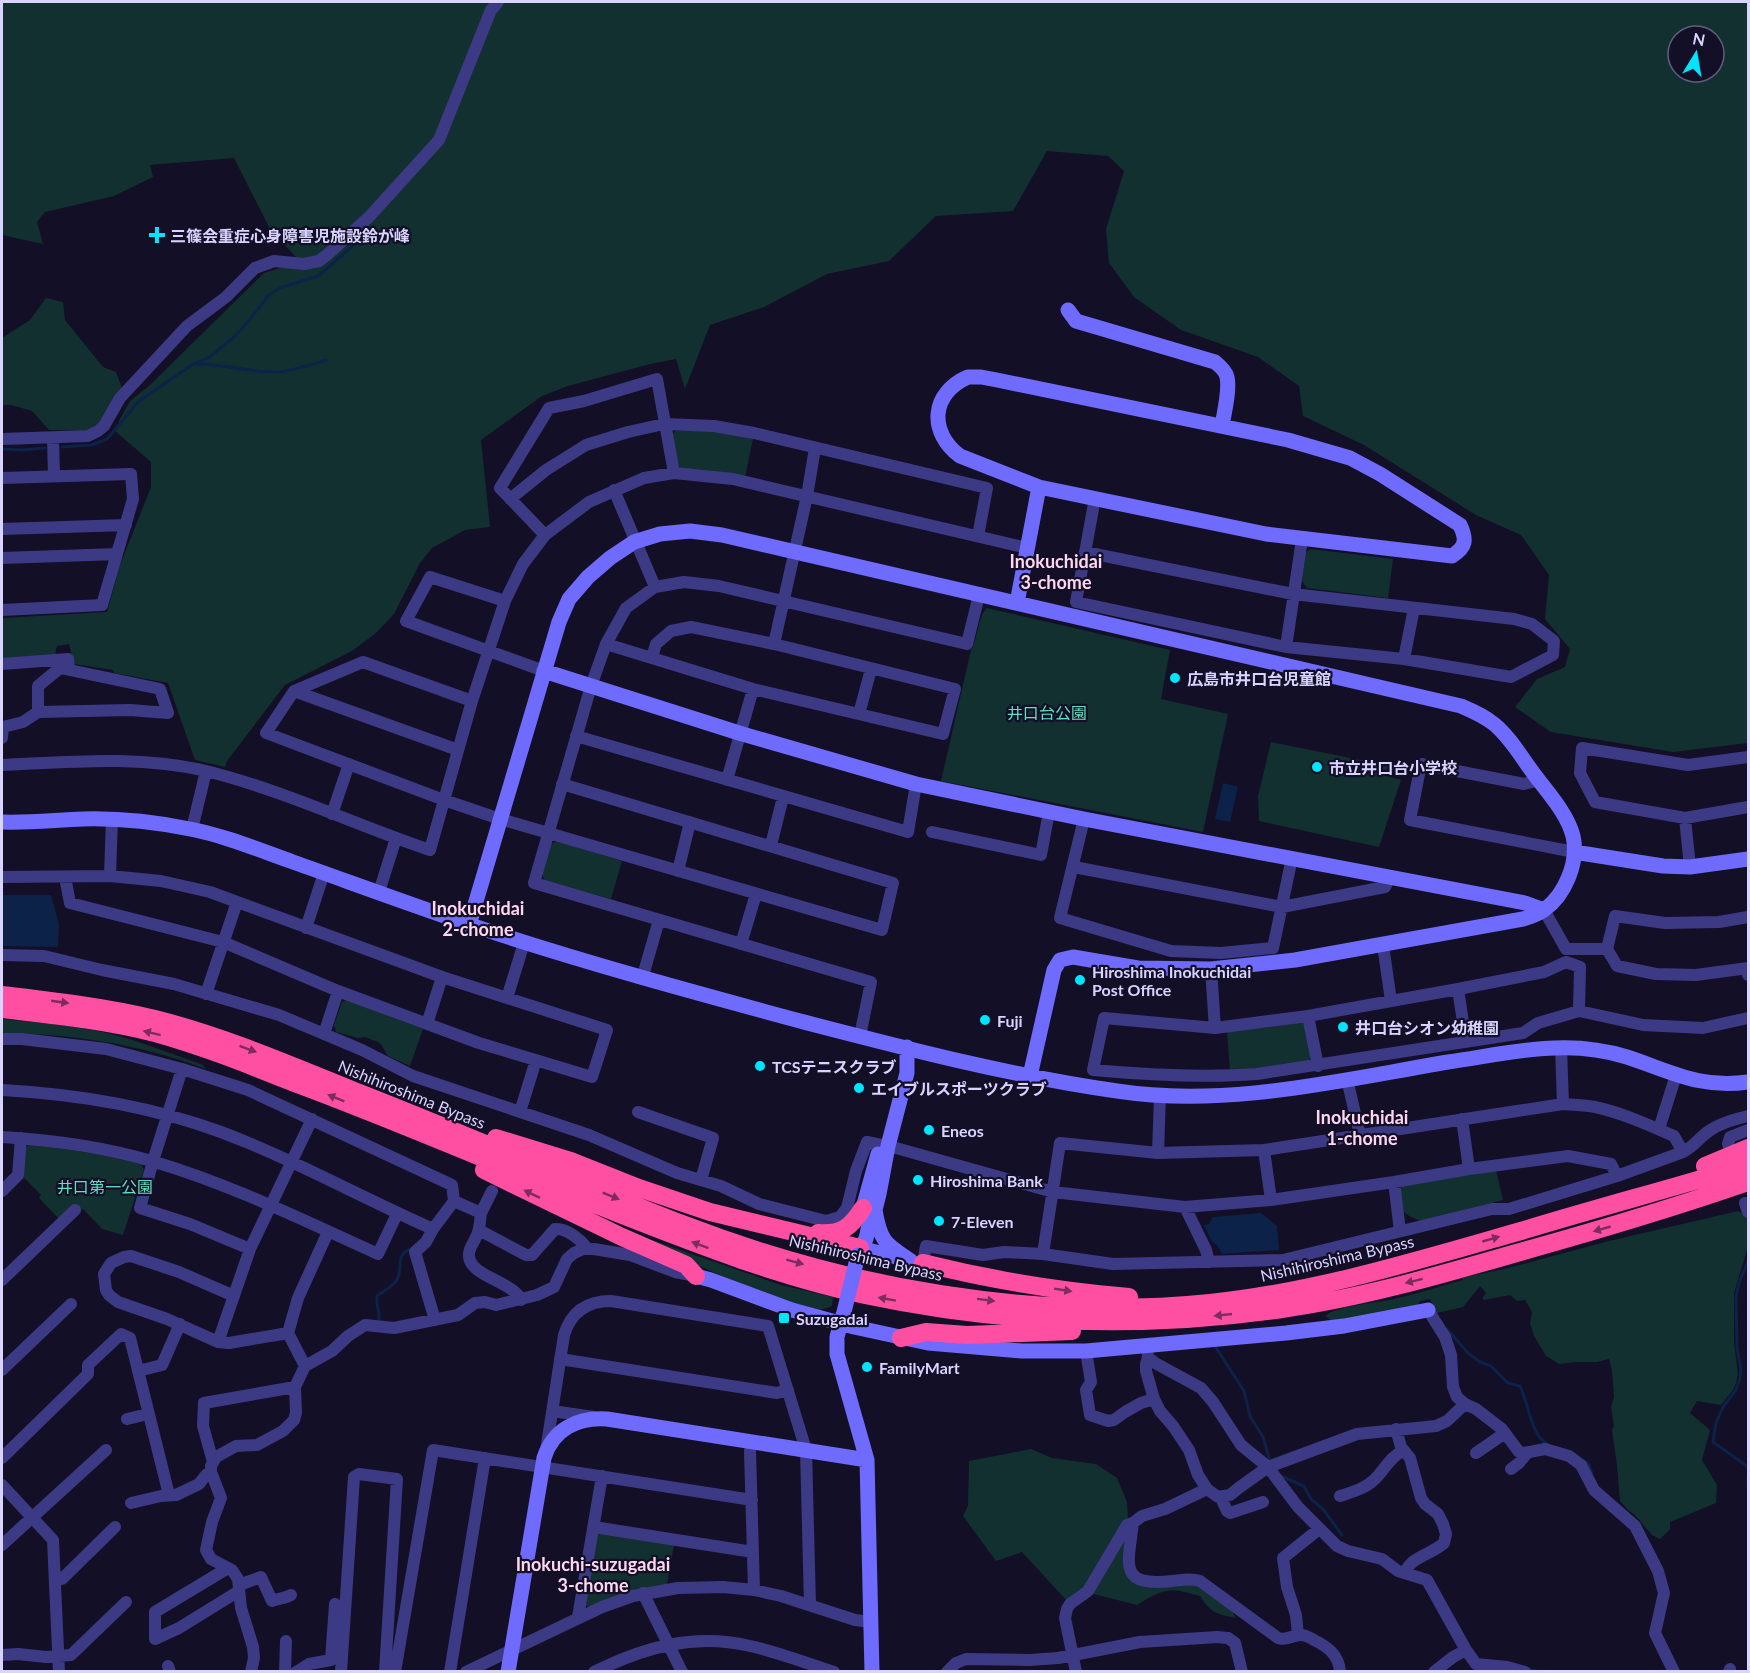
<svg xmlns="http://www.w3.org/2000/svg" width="1750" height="1673" font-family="Lato,'Noto Sans JP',sans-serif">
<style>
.green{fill:#12302f;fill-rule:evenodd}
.water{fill:#0c2248}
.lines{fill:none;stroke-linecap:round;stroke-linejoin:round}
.stream{stroke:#0c2248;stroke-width:3}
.street{stroke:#3d3a85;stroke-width:12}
.secondary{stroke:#6f6bff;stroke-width:15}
.highway{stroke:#ff4fa3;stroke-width:18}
.secondary-bridge{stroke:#6f6bff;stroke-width:15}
.oneway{fill:#7d2c5e}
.poi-dot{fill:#00e5ff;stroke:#130f26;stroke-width:2}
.labels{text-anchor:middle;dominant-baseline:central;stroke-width:4.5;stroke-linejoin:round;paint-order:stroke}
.poi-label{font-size:16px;font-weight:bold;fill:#d9d4ff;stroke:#130f26;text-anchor:start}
.park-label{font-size:16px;fill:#5fe0c0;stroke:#130f26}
.street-label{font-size:16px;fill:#d9d4ff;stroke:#130f26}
.neighbourhood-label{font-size:18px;font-weight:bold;fill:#ffd6f0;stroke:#130f26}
</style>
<rect width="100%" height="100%" fill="#130f26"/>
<path class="green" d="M2,2H1748V743L1673,752L1551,732L1515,707L1537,679L1565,667L1570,649L1545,619L1549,575L1521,535L1476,515L1364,445L1303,416L1299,386L1258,357L1181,330L1134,297L1109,263L1106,229L1124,171L1108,156L1047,151L1013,211L936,216L889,261L827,274L764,307L710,325L685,389L676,359L650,364L568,386L542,396L481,440L490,527L465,530L432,548L420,563L394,614L376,633L352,651L285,685L227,761L225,767L195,760L168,683L114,673L113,670L74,664L69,644L57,646L55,655L2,659V618L107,612L120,565L151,487V462L114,430L130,401L150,385L264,273L280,268L305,267L270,229L234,158L150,165L153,177L114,196L45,212L37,222L43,244L2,235ZM1678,36H1714V72H1678Z
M46,298L63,302L65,320L103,367L116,372L122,388L101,423L87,430H49L32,411L11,405H2V338L30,320Z
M675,431H717L753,439L745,477L705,470L682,469L677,465L672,435Z
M1311,549L1393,559L1388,598L1307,588L1302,581L1306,552Z
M987,608L1170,650L1161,699L1228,714L1203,832L941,781L971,650C978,638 978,616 987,608Z
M1271,742L1390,766L1388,776L1401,780L1379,847L1259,821L1258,796Z
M557,841L622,861L611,899L545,881L542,874L551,844Z
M347,1000L423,1029L410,1066L388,1056L380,1043L365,1037L358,1038L336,1032L334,1025L342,1002Z
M2,1019C37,1022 72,1025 107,1033C140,1041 172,1054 203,1065L206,1069C140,1044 72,1034 2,1033Z
M1302,1022L1307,1026L1311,1057L1307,1063L1230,1071L1227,1031L1264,1028Z
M30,1144C68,1149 104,1154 141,1164L144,1170L123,1235L102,1229L83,1209L59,1219L39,1198L41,1195L22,1176L24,1149Z
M1496,1170L1503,1200L1422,1221C1403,1216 1394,1206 1401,1186Z
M1738,1211L1748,1217V1247L1734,1293V1342L1738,1374L1736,1383L1733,1390L1721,1405L1697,1401L1690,1413L1710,1430L1702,1460L1717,1485L1716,1503L1670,1522V1529L1660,1539L1652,1535L1634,1514L1629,1511L1620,1501L1617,1465L1612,1430L1614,1426L1611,1407L1614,1397L1612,1371L1609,1359L1597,1362H1576L1559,1364L1546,1356L1534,1336L1530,1323L1532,1312L1525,1300L1517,1301L1510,1295L1484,1300L1482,1298L1486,1293L1480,1286L1463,1307L1437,1313L1430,1299L1420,1301L1417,1306L1335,1323L1325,1316C1335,1307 1370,1303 1384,1301C1411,1296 1437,1287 1463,1280L1462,1278L1508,1268L1609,1241Z
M649,1239L781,1285L833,1297L832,1306L820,1310L791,1302L750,1288L695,1264Z
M1031,1449L1052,1458L1096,1464L1117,1478L1127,1502L1128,1519L1086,1587L1067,1601L1022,1552L996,1561L963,1516L968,1506L969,1461Z
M1129,1526L1128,1574L1190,1581L1229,1606L1236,1618C1216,1614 1211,1613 1200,1596C1170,1587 1164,1588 1137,1605L1090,1593Z
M601,1533L674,1545L667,1585L590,1608L584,1604L596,1537Z"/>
<path class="water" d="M1223,783L1238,787L1230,822L1215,819Z
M2,895H51L59,924L58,947L2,946Z
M1261,1213L1277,1226L1279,1250L1222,1254L1217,1245L1212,1242L1204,1225L1209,1224L1213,1217Z"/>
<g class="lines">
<path class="stream" d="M196,364C223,364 249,372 276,372C293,371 310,365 326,360
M62,447L92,445L107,439L139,401L192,365L208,358L234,337L246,324L269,295L280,288L318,276L370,231
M2,449L22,450L45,448
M1748,1261L1739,1283L1736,1296L1737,1348L1741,1370L1740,1378L1736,1390L1723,1407L1716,1423L1713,1442L1748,1467
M378,1322C382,1313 375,1306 377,1296C383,1291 391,1288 396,1281C405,1269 393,1255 411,1249
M1447,1329L1467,1352L1480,1362L1491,1366L1508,1383L1520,1386C1528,1402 1531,1435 1547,1444
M1215,1346L1244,1391L1250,1416L1263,1437L1270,1462
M1585,1461L1589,1465L1592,1474
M1281,1476L1304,1486L1311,1499L1323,1509L1342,1535
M1748,1476V1488
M1528,1669L1541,1672"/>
<path class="street" d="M53,438L54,476
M2,439L88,436L98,431L104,426L120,398L187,326L226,297L255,268L274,261L304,264L319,261L328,254L369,217L439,140L491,10L498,2
M2,478L131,474L133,499L102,605L2,610
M614,490L655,587
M510,499L546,470L586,445L628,432L664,424L714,426L754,433L987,488L978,536
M2,529L126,525
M545,535L500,488L549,408L584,401L657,379L674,473
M1085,552L1293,594L1514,619L1532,624L1554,641L1553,655L1511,677L1404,659L1286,647L1076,602L1095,498
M2,558L117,554
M505,601L430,577L406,621L544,671
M606,644L753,689L943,734L955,689L774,644L691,627L671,631L656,644L652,657
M774,644L807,496L815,448
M1286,647L1302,539
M1404,659L1414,608
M2,664L68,659L69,669
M294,691L458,750
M472,701L363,662L294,691L266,733L444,800L500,819L882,930L893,883L562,784
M859,714L871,669
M576,736L908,832L916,784
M2,738L3,727L23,722L38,712L130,710L168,713L160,689L60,668L38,686V712
M1748,757L1688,765L1582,748L1580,773L1595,802L1685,818L1748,807
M2,765C69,762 140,755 206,771C283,790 356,825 430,850L472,701L505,601L523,564L545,535L589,502L644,478L674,473L733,479L1027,548
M727,780L753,689
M1539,780L1524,784L1421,764L1410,820L1574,852
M332,814L349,764
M1685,818L1690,867
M1084,819L1060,918L1171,951L1221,953L1273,948L1292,858
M192,829L206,771
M932,832L1041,855L1049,812
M771,845L783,797
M1074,867L1282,907L1385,887L1390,877
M678,871L690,822
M110,876L112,819
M2,877L110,876L161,881L210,892L442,977L607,1030L592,1077L479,1043L338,991L223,942L70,903L65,877
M379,892L396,838
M1544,910L1566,949H1607
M1748,917L1719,922L1665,923L1615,916L1607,949L1617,966L1656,974L1696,975L1748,968V975
M306,928L324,873
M741,944L756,894
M1383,945L1391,1001
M2,955L44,956L102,970L174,984L279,1015L362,1050L413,1076L589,1135L677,1173L721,1186L759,1204L826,1221L840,1217L847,1208L856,1171L867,1142L896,1148L1053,1192L1185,1207L1271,1200L1394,1182L1469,1169L1568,1156L1611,1164L1617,1176
M1211,969L1215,1028
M642,979L659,920
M1458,989L1466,1042
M206,994L237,902
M507,998L524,943
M1579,1011L1580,967L1566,962L1544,972L1458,989L1308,1016L1215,1028L1104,1018L1093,1070C1148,1075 1202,1078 1257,1074L1523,1033L1538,1023L1579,1011L1643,1025L1703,1028L1748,1018
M1308,1016L1318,1066
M427,1024L442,977
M324,1034L338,991
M860,1036L871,982L534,883L591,686L606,644L626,608L655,587L684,582L719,586L967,644L979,595
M2,1039H22L106,1049L182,1069L248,1090L452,1185L454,1201
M1561,1048L1563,1104
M182,1069L153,1161L140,1208L190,1224L250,1249
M1347,1079L1360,1135
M2,1090C76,1094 150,1106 221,1132C293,1159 362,1198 433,1229
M520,1112L536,1060
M638,1112L713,1138L701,1180
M1462,1119L1469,1169
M1659,1129L1676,1075
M2,1137C53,1140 105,1147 155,1162C232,1185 305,1221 378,1254L397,1214
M1264,1150L1271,1200
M1731,1150L1728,1144L1730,1137L1748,1130
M1158,1153L1160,1095
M1394,1182L1400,1231
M2,1191L18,1175L21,1138
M1745,1203L1748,1212
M1185,1207L1206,1250L1209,1262
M481,1213L492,1191
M479,1230L526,1255H532L555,1229C567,1228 581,1240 588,1249
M1043,1254L1060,1143L1158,1153L1264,1150L1563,1104C1573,1105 1585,1105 1595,1107C1623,1113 1648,1125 1674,1136L1683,1152
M923,1263L926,1246L983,1255L1004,1252L1043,1254L1113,1264L1283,1260L1492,1209H1509L1617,1176L1683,1152C1694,1146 1699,1138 1709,1131C1720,1123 1735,1119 1748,1116
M2,1280L75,1210
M234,1296L179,1272L131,1256L124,1257L111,1263L104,1274L106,1290L109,1295L118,1302L167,1319L218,1342L229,1343L288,1333
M1428,1310L1445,1337L1451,1355L1453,1387L1457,1397L1465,1404L1476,1409L1502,1429L1519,1452L1524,1453L1545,1449L1569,1456L1581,1465L1594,1490L1635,1526L1658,1571L1664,1593L1655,1633L1674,1672
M435,1320L415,1252L426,1242L433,1229L454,1201L481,1213C480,1220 480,1226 478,1232C476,1240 469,1247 469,1254C467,1276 513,1281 521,1300
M218,1342L250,1249L312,1119
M1147,1346L1148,1357L1155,1363L1201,1388L1213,1402L1241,1445L1268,1467L1298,1507L1337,1546L1348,1551L1382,1559L1398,1571L1427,1580L1466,1650L1476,1664L1507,1667L1525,1672
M1086,1351L1091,1382L1086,1390L1090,1415L1108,1421L1114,1420L1125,1412L1141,1403L1154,1399
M1148,1357L1146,1364V1371L1154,1399L1160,1411L1173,1426L1189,1450L1198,1475L1207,1489L1218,1497L1230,1495L1240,1487L1268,1467L1357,1434L1436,1426L1447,1421L1465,1404
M560,1359L777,1393L788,1390
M305,1366L288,1333L298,1298L328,1232
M2,1370L71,1304
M138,1371L162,1365L180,1324
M552,1411L594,1417
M127,1419L148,1414
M1396,1429L1401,1447L1410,1458L1421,1498L1425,1504L1438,1514L1443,1524L1446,1534L1444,1543C1431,1555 1411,1556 1405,1573
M752,1442L750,1451L754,1590
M546,1451L564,1335C571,1312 587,1301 611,1301L768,1326L806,1450L810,1605
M1476,1453L1505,1433
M2,1458L88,1374V1365L121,1334L130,1338L169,1495
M213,1462L203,1426L204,1403L295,1387
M1511,1469L1519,1463L1528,1452
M2,1485L53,1540L59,1672
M1207,1489L1165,1509L1142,1516L1133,1523C1128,1565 1118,1587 1172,1581C1182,1580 1191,1578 1200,1581L1278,1638C1287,1641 1292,1635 1301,1635C1306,1635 1310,1638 1314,1640C1328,1647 1339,1655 1340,1672
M1340,1496C1353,1492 1366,1488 1375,1479C1384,1470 1391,1456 1403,1451
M1221,1498L1227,1511L1230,1513L1263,1502
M131,1503L161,1496L176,1495L199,1484L206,1475L211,1472
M594,1527L753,1552
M2,1545L106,1450
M228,1568L155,1612V1639L179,1628L239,1591
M55,1579H62L115,1527
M239,1585L261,1577L272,1601C278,1598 284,1599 291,1595
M643,1593L682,1672
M578,1617L602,1476
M1298,1635L1296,1615L1287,1587L1283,1558L1319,1529
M2,1655L18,1654L46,1657L71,1655L126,1602
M168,1666L170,1672
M251,1672L254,1658L253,1647L241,1608L238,1579L232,1570L211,1559L206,1550L212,1522L221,1498L211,1472V1466L216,1457L236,1446L257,1445L283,1431L294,1420L296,1413L295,1387L305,1366L332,1351L348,1336L365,1325L394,1328L458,1315L475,1303L485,1302L496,1305L537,1295L554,1287L567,1259L574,1253L583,1249H594L630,1255L675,1272L696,1276
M285,1672L286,1641
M296,1672L309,1664L331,1660L335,1604
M341,1672L354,1477L359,1474L397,1479L385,1672
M395,1672L433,1450L752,1500
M450,1672L485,1458
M466,1672L602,1607L633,1596L678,1588L723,1587L754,1590L781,1596L855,1620L871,1622
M594,1672C645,1647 693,1633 750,1646C778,1652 806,1663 834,1672
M947,1672L956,1663L966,1659L1030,1660L1058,1658L1140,1642L1217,1637L1228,1638L1235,1643L1242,1672
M1076,1672L1065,1618L1067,1609L1070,1604L1088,1591L1127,1525L1133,1523
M1434,1672L1453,1657L1466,1650
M1729,1672L1730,1669"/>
<path class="secondary" d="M1068,310L1076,321L1215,362C1220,366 1226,371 1227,377C1230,390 1224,413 1222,426
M968,377H981L997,380L1288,440L1350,458L1380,474L1460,525C1467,540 1466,547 1452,556L1266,534L1039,487L960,456C928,432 931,393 968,377Z
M1017,603L1039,487
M544,671L739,733L916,784L1084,819L1525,903L1544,910
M2,822C29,823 55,820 83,819C118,818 155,822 190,829C226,836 259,850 293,862C355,884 417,907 480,928C586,963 693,992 800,1021C904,1048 1011,1076 1117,1091C1227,1108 1340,1080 1448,1062C1484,1057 1519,1049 1555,1048C1579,1047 1604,1050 1627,1057C1670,1071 1700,1089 1748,1082
M1574,852L1663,866L1690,867L1748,859
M469,925L559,622L569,599L588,577L610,558L634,542L660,534L690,531L722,535L1461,706C1473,711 1484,716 1494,724C1510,737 1522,758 1534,774C1548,793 1567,813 1573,836C1579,862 1565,895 1544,910C1538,914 1530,917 1523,919L1295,960L1211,969L1138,968L1073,957L1060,960L1054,970L1030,1076
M875,1210C880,1241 885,1244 911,1261
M863,1218V1208L878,1154
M860,1248L900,1258
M858,1255L860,1248L866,1239L871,1215L875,1210L879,1194L888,1146L907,1073V1047
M696,1276L711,1280L792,1310L854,1327L928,1343L1022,1351H1086L1286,1333L1344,1326L1428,1310
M843,1315L837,1337V1354L867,1460L872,1672
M508,1672L544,1458C553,1429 578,1417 607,1419L867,1460"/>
<path class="highway" d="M2,995C53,1001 104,1007 155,1019C223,1036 287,1064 352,1090C463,1133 571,1181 682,1224C848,1288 1031,1321 1210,1303C1316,1292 1419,1260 1521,1231C1596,1208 1673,1188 1748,1165
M2,1009C53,1015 104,1020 155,1033C202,1046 247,1064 292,1082C403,1123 512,1171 622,1215C701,1246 781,1277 865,1295C1002,1324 1144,1329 1282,1309C1360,1298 1437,1276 1513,1254C1592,1232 1670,1209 1748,1182
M496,1138L571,1161L639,1188L710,1212L860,1248
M1705,1166L1748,1148
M484,1170L622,1237L686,1265L696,1276
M818,1233C842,1235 851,1227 863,1208
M923,1263C991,1280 1059,1291 1129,1297
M901,1338L926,1332L967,1335L1072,1331"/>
<path class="secondary-bridge" d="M844,1312L858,1255"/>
</g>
<defs><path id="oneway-solid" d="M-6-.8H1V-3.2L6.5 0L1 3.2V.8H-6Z" transform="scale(1.5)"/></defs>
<g class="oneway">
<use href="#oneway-solid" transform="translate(60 1002) rotate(8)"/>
<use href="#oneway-solid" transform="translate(152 1033) rotate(-166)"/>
<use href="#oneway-solid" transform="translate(248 1049) rotate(20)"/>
<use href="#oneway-solid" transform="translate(336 1098) rotate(-158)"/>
<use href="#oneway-solid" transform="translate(532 1194) rotate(-154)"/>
<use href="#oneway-solid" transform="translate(611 1196) rotate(22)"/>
<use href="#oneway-solid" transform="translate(1602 1229) rotate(164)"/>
<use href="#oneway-solid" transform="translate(1491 1239) rotate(-16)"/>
<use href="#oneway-solid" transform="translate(700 1245) rotate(-159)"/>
<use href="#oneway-solid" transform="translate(795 1262) rotate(15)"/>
<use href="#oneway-solid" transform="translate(1414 1281) rotate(166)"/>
<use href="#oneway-solid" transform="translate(1063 1290) rotate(9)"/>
<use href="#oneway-solid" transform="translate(887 1299) rotate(-170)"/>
<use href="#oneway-solid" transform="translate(986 1300) rotate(7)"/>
<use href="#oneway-solid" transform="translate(1223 1315) rotate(174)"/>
</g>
<g class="poi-dot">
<path d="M154 226h6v6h6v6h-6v6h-6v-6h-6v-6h6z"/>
<circle cx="1175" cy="678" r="6"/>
<circle cx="1317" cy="767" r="6"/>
<circle cx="1080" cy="980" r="6"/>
<circle cx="985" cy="1020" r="6"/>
<circle cx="1343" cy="1027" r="6"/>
<circle cx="760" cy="1066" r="6"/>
<circle cx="859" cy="1088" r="6"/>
<circle cx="929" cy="1130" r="6"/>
<circle cx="918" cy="1180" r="6"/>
<circle cx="939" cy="1221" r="6"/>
<rect x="778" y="1312" width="12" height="12" rx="3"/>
<circle cx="867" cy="1367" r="6"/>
</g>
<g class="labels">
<g class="poi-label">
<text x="170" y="235">三篠会重症心身障害児施設鈴が峰</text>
<text x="1187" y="678">広島市井口台児童館</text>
<text x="1329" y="767">市立井口台小学校</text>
<text x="1092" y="971">Hiroshima Inokuchidai<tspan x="1092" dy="18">Post Office</tspan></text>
<text x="997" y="1020">Fuji</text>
<text x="1355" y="1027">井口台シオン幼稚園</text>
<text x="772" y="1066">TCSテニスクラブ</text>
<text x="871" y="1088">エイブルスポーツクラブ</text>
<text x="941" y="1130">Eneos</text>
<text x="930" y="1180">Hiroshima Bank</text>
<text x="951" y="1221">7-Eleven</text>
<text x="796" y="1318">Suzugadai</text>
<text x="879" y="1367">FamilyMart</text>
</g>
<g class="park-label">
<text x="1047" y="712">井口台公園</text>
<text x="105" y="1186">井口第一公園</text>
</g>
<g class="street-label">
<text transform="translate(412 1094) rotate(22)">Nishihiroshima Bypass</text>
<text transform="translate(866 1257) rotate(13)">Nishihiroshima Bypass</text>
<text transform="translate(1337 1258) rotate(-13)">Nishihiroshima Bypass</text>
</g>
<g class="neighbourhood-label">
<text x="1056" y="561">Inokuchidai<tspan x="1056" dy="21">3-chome</tspan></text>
<text x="478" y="908">Inokuchidai<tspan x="478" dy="21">2-chome</tspan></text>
<text x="1362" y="1117">Inokuchidai<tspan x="1362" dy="21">1-chome</tspan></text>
<text x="593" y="1564">Inokuchi-suzugadai<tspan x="593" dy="21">3-chome</tspan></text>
</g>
</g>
<rect width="1750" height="1673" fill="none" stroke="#d9d4ff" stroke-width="6"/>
<g transform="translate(1696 54) rotate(11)"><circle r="28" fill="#130f26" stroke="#625e7d" stroke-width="1.5"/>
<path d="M0-4.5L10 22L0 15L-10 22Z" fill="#00e5ff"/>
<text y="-9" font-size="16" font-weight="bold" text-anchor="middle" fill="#d9d4ff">N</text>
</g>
</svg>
